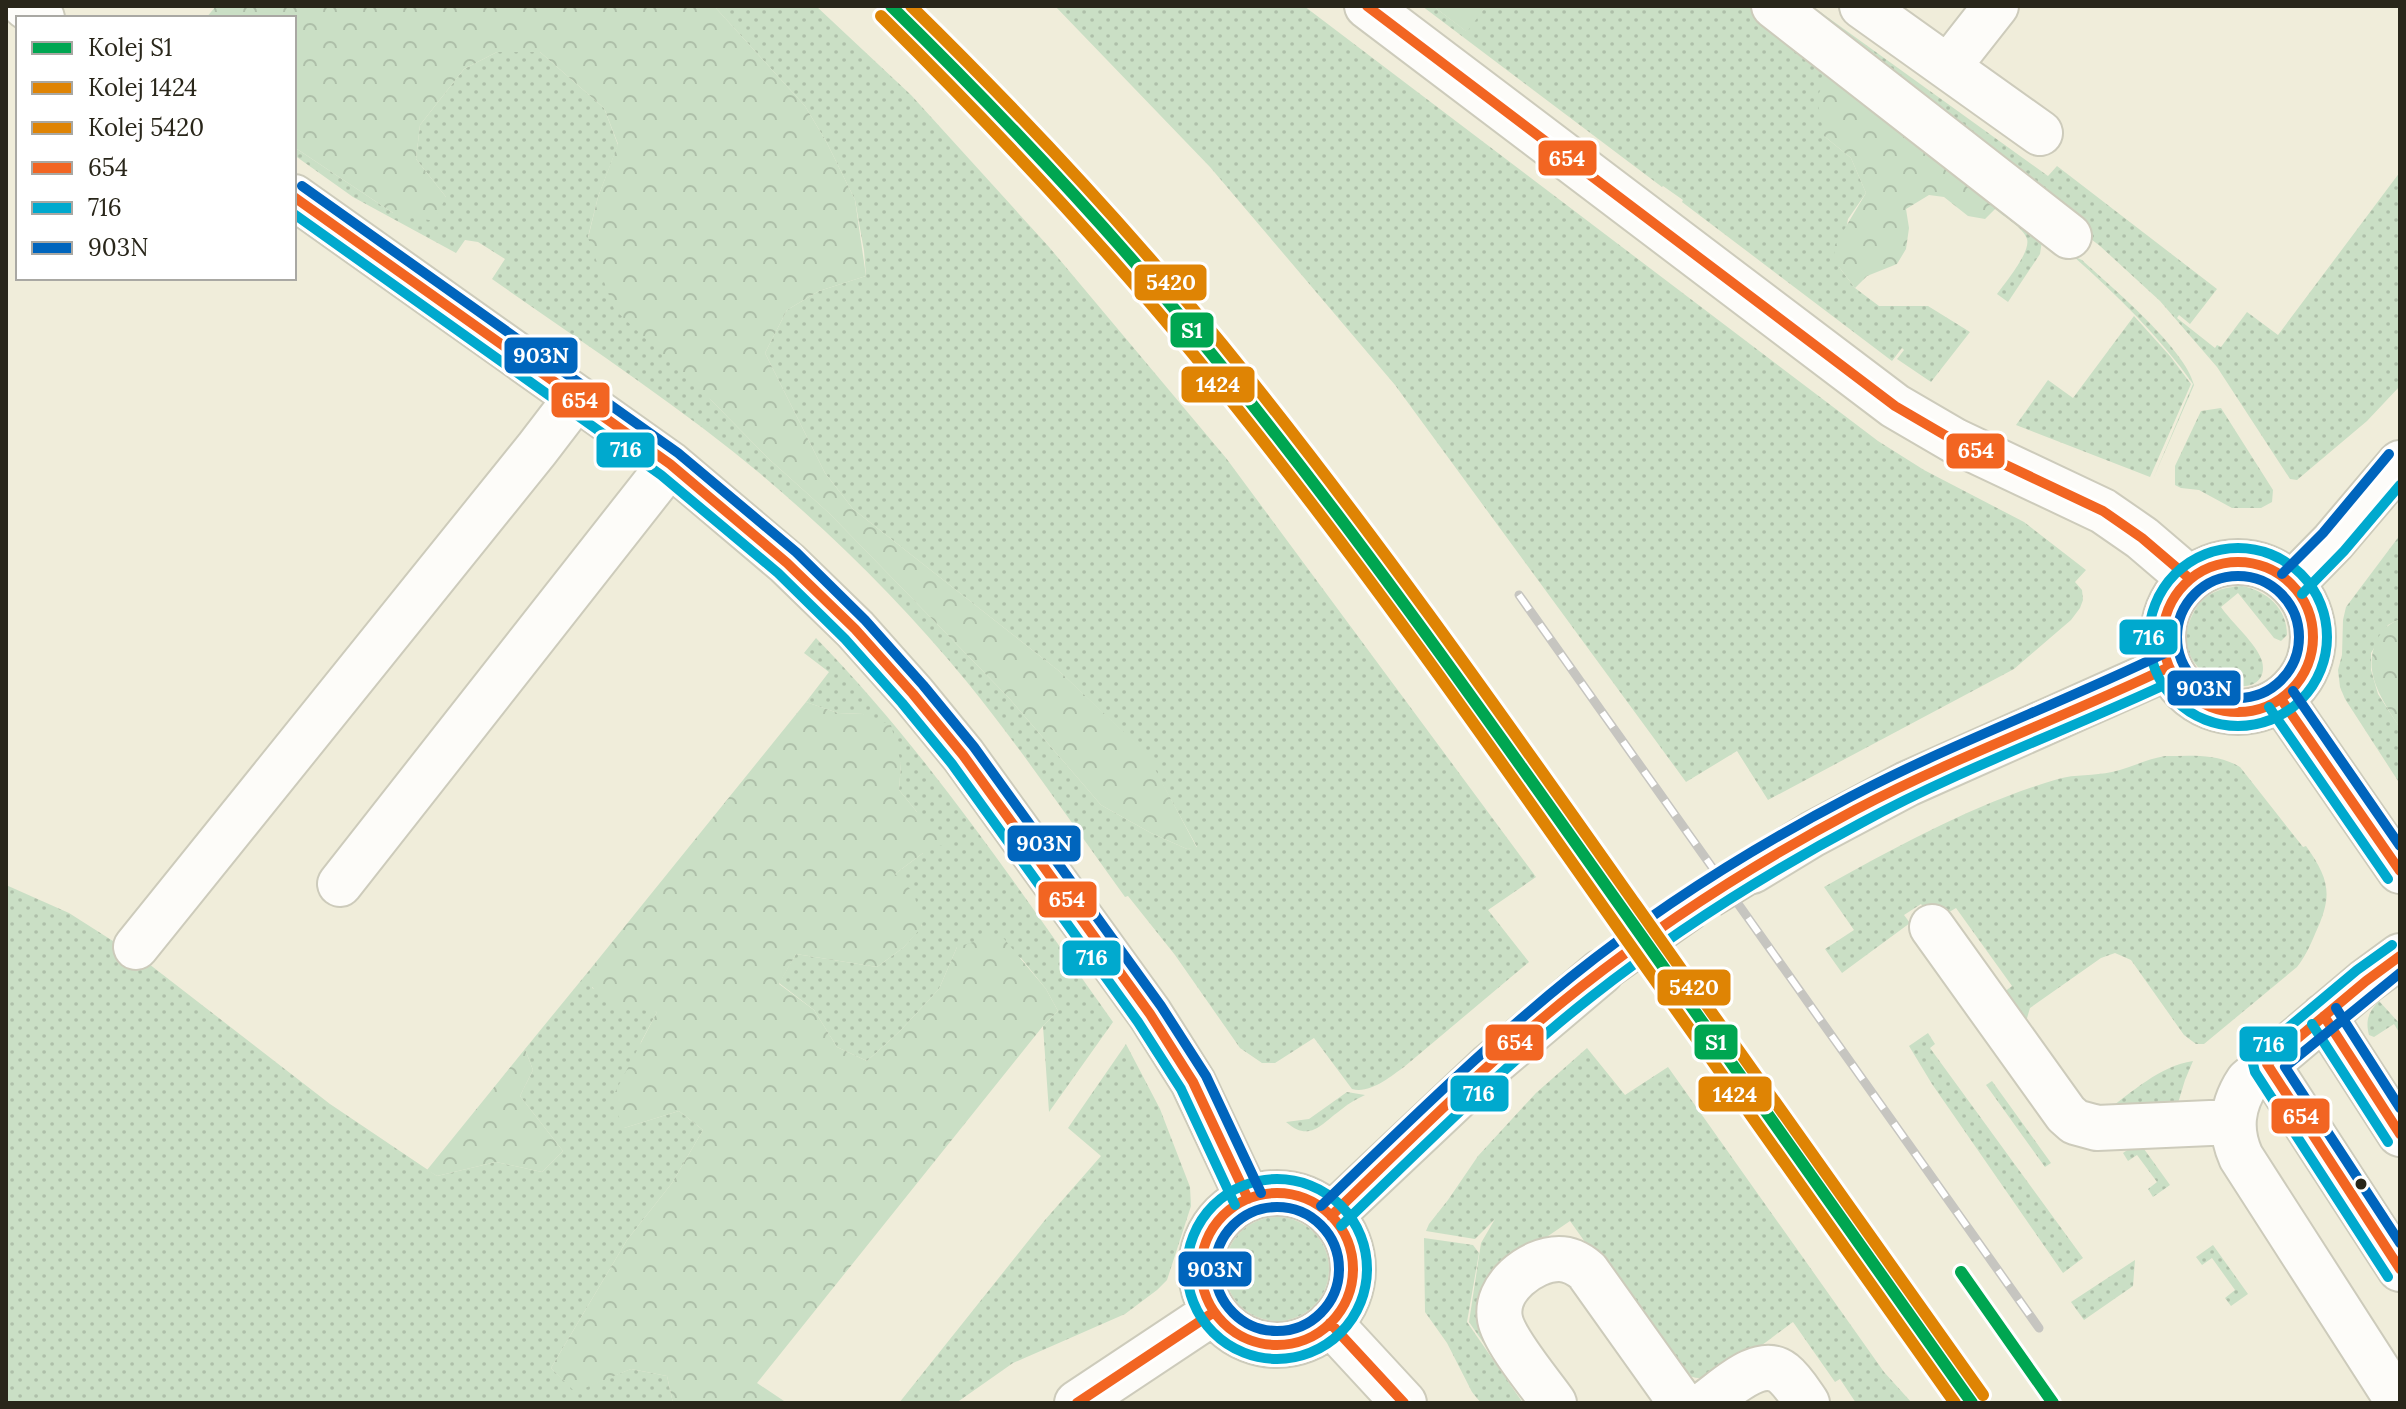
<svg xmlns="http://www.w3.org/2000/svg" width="2406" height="1409" font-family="Lora,serif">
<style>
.grass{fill:url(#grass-dots)}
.forest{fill:url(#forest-crowns)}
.garden{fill:#cadfc5}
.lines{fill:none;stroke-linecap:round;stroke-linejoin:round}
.minor-tunnel{stroke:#c8c5b4;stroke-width:44;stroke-dasharray:44 22;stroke-linecap:butt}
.minor-casing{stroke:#cdcbbb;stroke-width:48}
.minor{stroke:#fdfcf9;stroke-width:44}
.rail-casing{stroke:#c6c5c0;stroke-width:9}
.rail{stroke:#fff;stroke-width:6;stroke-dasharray:18;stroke-linecap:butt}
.bus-1-casing{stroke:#fff;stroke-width:16}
.bus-2-casing{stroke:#fff;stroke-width:16}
.bus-3-casing{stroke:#fff;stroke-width:16}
.bus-1{stroke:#f26522;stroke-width:10}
.bus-2{stroke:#00a9ce;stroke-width:10}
.bus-3{stroke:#0065bd;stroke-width:10}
.rail-1-casing{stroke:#fff;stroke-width:18}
.rail-2-casing{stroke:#fff;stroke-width:18}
.rail-3-casing{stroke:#fff;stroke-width:18}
.rail-1{stroke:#00a651;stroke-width:12}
.rail-2{stroke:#df8404;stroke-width:12}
.rail-3{stroke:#df8404;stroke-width:12}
.bus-dot{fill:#29261a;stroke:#fff;stroke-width:3}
.line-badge{stroke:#fff;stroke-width:3}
.badge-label{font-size:22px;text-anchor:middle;font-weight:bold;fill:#fff}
</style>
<defs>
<pattern id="grass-dots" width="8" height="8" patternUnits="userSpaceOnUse" patternTransform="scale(2)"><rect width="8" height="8" fill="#cadfc5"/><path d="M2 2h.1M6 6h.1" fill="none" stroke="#aebfa9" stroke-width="1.8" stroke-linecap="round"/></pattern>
<pattern id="forest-crowns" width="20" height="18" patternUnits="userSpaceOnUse" patternTransform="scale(2)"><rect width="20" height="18" fill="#cadfc5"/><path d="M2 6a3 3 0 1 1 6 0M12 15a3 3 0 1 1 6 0" fill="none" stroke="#aebfa9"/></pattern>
</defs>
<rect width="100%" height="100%" fill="#f0edda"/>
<path class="grass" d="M714,6H816L911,95L1049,247L1226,458L1536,877L1488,910L1529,962L1404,1067C1390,1077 1370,1094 1352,1089L1314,1038L1275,1063H1262L1240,1048L1175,955L1128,896L1125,897C1073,825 1023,751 967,682C917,621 862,564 803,511C708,424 597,353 492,279L505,259L478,242L465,240L456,253L353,197L294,155V147L393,213L446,197L416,159L420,125L464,69L497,52H540L604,108L618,145L598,197L588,237L711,400L770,460L829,513L1009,698L1101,805L1151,833L1187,849L1197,847L1146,754L1059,671L853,509L825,473L765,353L787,310L819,291L866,276L864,251L855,200L827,143L805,106Z
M1055,6H1304L1878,441L1924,470L2024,522L2086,570L2075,582L2082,590L2083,600L2080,608L2071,620L2014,669L1768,800L1737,751L1686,782L1395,385L1210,167Z
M1422,6H1433L1466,31L1486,6H1752L1830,66L1824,136L1851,158L1866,193L1848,219L1839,267L1855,288L1879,306H1928L1970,332L1931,382L1897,359L1904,350L1902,348L1892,361L1682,202L1683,200L1663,186L1662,187Z
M1789,6H1812L2048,176L2057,166L2217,289L2190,324L2179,315L2177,318L2215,348L2217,345L2221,347L2247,312L2278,335L2400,172V386L2367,421L2297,480L2290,479L2217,367L2160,301L2100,246Z
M2003,199L2042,241L2040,254L2008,302L1997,294C2005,283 2031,252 2027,239C2023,227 2004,217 1995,209Z
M2073,256L2082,260C2111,287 2185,348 2194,385L2153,479L2193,384C2159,336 2118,296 2073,256Z
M2134,316L2170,356L2191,384L2150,477L2016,425L2048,380L2073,398Z
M2221,408L2273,490L2272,502L2261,508H2232L2199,490L2181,488L2175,485V466L2201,411Z
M2400,535V614L2398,620L2388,625L2371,653V670L2378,694L2400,728V784L2345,699L2340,687L2338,670L2342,655L2343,620L2346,607Z
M2242,586C2267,591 2287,608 2287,635L2281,641L2274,638L2238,593L2221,607C2231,622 2257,644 2262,661C2275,713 2154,680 2195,610C2205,593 2222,587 2242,586Z
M816,638C930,755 1019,890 1113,1022L1049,1112L1043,1026L1058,1011L1046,989L1021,958L957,947L939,989L900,1031L867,1061L837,1047L814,1010L779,983L796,954L877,967L904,947L922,926L895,874L923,853L917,812L899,790L901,763L863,714L838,713L806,702L829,672L804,653Z
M2165,756C2191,756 2217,753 2240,767L2303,847L2306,846C2330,880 2333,896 2315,934C2310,946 2305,957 2297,967L2204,1044H2196L2184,1035L2131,960L2115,953L2101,958L2030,1008L2025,1025L1999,996L2012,986L1956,908L1934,921L1921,904L1904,915L1910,923L1842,973L1825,949L1854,930L1824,887C1898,846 1976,803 2058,779C2075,774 2094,776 2112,772C2130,768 2147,759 2165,756Z
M6,885L69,913L149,964L330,1104L437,1176L496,1162L542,1172L563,1151L520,1096L533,1070L525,1049L592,967V988L657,1012L641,1042L624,1128L679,1111L703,1130L672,1183L627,1240L551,1368L575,1391L631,1369L667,1376L673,1403H6Z
M2379,1001L2400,1024V1034L2394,1024L2374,1037L2369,1035C2365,1020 2369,1011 2379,1001Z
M1928,1033L1935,1044L1930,1048L2083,1258L2063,1273L1932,1084L1909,1046Z
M1126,1044L1160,1109L1190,1187L1191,1206L1167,1280L1157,1290L1125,1314L1013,1363L956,1403H899L1045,1220L1101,1156L1068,1128Z
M1587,1048L1625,1095L1668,1067L1884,1372L1912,1403H1856L1840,1379L1835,1382L1793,1322C1773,1336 1723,1378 1701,1378C1690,1379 1682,1371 1673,1365L1570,1221L1503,1267L1535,1403H1525L1469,1322L1481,1243L1495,1219L1475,1239L1426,1231L1429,1224L1448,1200L1478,1156L1536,1093Z
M2193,1061L2185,1080L2178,1103L2105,1112C2132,1092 2160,1066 2193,1061Z
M1992,1081L2051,1163L2045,1167L1986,1085Z
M1347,1092L1365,1095C1357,1099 1349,1103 1342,1109C1321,1124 1310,1143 1286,1122L1309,1119Z
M2139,1142L2170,1185L2153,1197L2148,1189L2157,1182L2137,1155L2128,1161L2123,1153Z
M1225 1269a52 52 0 1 1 104 0a52 52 0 1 1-104 0Z
M1424,1238L1473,1245L1479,1253L1467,1322L1523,1403H1481L1472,1392L1447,1343L1425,1312Z
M2213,1245L2248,1294L2231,1306L2225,1298L2235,1290L2212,1258L2202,1265L2196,1257Z
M2135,1260L2133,1286L2084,1320L2071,1302Z"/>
<path class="forest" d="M216,6H714L805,106L827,143L855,200L866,276L819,291L787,310L765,353L825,473L853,509L1059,671L1147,754L1197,848L1187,849L1151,833L1101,805L1009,698L829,513L770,460L711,400L614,309L588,238L598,197L618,144L604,108L540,52H497L464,69L420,125L416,159L446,197L434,221L393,213L294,147V18H206Z
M1830,66L1997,207L1985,219L1968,216L1944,197L1929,195L1906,209L1909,228L1906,249L1897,264L1867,276L1855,288L1839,267L1833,248L1866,193L1851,158L1824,136L1817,98Z
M2398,620L2400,626V728C2384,702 2362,674 2376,642C2381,631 2387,625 2398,620Z
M806,702L838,713L863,714L891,725L901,763L899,790L917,812L949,842L923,853L895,874L914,893L922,927L904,947L877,967L796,954L779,984L814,1010L837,1047L867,1061L900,1031L939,989L957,947L1000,934L1046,989L1058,1011L1043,1026L757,1383L787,1403H673L667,1376L631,1369L575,1392L551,1368L627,1240L672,1183L703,1130L679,1111L624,1128L611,1100L657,1012L612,1006L592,987V967Z
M525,1049L533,1070L520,1096L563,1151L542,1172L496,1162L437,1176L427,1170Z"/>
<path class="garden" d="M1433,6H1486L1467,32Z"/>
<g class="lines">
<path class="minor-tunnel" d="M1601,972L1696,905L1752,871"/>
<g class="minor-casing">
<path id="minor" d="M25,6L42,18
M1367,6L1895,406L1955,441L2103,511L2142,538L2190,579
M1774,6L2069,236
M1862,6L2040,133
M1948,67L1996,6
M294,197L670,464L787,563L855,629L913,694L963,755L1150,1014L1193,1082L1248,1199
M2163 637a75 75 0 1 1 150 0a75 75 0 1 1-150 0Z
M2292,584L2333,542L2400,463
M2281,699L2400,871
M1752,871L1813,834L1907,784L2169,667
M340,884L670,464
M1932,927L2066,1114L2075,1122L2097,1128L2233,1122
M136,947L537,449L576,398
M2324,1016L2400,1134
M2267,1064L2400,1269
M1201 1269a76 76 0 1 1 152 0a76 76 0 1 1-152 0Z
M1331,1216L1491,1065L1601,972
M1330,1323L1404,1403
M1077,1403L1214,1312
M1554,1403C1540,1383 1504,1341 1500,1319C1494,1288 1531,1259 1559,1259C1570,1259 1579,1264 1587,1271L1681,1403
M1706,1403C1725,1390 1759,1355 1783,1373C1793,1381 1800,1393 1807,1403
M2399,1403L2241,1157C2229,1130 2232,1105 2248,1081L2366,981L2400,956"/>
</g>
<use href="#minor" class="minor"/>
<g class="rail-casing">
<path id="rail" d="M1519,595L2039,1328"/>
</g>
<use href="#rail" class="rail"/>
<g class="bus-1-casing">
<path id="bus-1" d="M1367,6L1895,406L1955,441L2103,511L2142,538L2190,579
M294,197L670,464L787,563L855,629L913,694L963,755L1150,1014L1193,1082L1248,1199
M2163 637a75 75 0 1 1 150 0a75 75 0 1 1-150 0Z
M2281,699L2400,871
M2324,1016L2400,1134
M2267,1064L2400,1269
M2267,1064L2366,981L2400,956
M1201 1269a76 76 0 1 1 152 0a76 76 0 1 1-152 0Z
M1331,1216C1412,1138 1492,1057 1581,987C1666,920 1759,861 1855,810C1957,756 2065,717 2169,667
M1330,1323L1404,1403
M1077,1403L1214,1312"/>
</g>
<g class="bus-2-casing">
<path id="bus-2" d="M294,214L661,475L778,573L845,639L902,703L952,764L1138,1022L1181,1089L1235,1205
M2149 637a89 89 0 1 1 178 0a89 89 0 1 1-178 0Z
M2302,594L2344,551L2400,485
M2269,707L2388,879
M2312,1024L2388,1142
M1187 1269a90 90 0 1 1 180 0a90 90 0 1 1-180 0Z
M1341,1226C1422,1148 1502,1067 1591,997C1675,931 1767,873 1861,823C1962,768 2071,729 2175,680
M2388,1277L2255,1072L2253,1064L2258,1053L2357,970L2392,945"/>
</g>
<g class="bus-3-casing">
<path id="bus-3" d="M302,186L678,453L796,552L865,620L923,685L974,747L1161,1006L1206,1076L1261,1193
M2282,574L2323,533L2389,454
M2177 637a61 61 0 1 1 122 0a61 61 0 1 1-122 0Z
M2293,691L2400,846
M2400,973L2285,1067L2400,1243
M2336,1008L2400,1108
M1321,1206C1402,1128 1483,1048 1571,977C1657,908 1752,848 1850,797C1951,744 2059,704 2163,654
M1215 1269a62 62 0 1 1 124 0a62 62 0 1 1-124 0Z"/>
</g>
<use href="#bus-1" class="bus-1"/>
<use href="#bus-2" class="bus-2"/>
<use href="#bus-3" class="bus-3"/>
<g class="rail-1-casing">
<path id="rail-1" d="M891,6C1003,116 1111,230 1210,352C1360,536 1496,731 1633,924C1745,1084 1859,1243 1972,1403
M1961,1272L2053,1403"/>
</g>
<g class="rail-2-casing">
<path id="rail-2" d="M881,16C992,126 1099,239 1198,360C1349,544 1486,740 1623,935C1733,1091 1844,1247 1955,1403"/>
</g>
<g class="rail-3-casing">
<path id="rail-3" d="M911,6C1020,113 1125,225 1222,344C1368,524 1502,715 1636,905C1751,1069 1868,1232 1983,1395"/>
</g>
<use href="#rail-1" class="rail-1"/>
<use href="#rail-2" class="rail-2"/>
<use href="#rail-3" class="rail-3"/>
</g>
<circle class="bus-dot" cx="2361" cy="1184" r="7"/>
<g class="line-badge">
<rect x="1537" y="139" width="61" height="38" rx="8" fill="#f26522"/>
<rect x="1133" y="263" width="75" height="39" rx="8" fill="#df8404"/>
<rect x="1169" y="311" width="46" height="38" rx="8" fill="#00a651"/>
<rect x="503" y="336" width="76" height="39" rx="8" fill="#0065bd"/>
<rect x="1180" y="365" width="76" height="39" rx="8" fill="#df8404"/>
<rect x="550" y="381" width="61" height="38" rx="8" fill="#f26522"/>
<rect x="595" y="431" width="61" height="38" rx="8" fill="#00a9ce"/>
<rect x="1945" y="432" width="61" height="38" rx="8" fill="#f26522"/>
<rect x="2118" y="618" width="61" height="38" rx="8" fill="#00a9ce"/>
<rect x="2166" y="669" width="76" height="38" rx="8" fill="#0065bd"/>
<rect x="1006" y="824" width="76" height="39" rx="8" fill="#0065bd"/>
<rect x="1037" y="880" width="61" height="39" rx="8" fill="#f26522"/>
<rect x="1061" y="939" width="61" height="38" rx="8" fill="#00a9ce"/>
<rect x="1656" y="968" width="76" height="39" rx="8" fill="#df8404"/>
<rect x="1693" y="1023" width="46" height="38" rx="8" fill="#00a651"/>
<rect x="1484" y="1023" width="61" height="39" rx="8" fill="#f26522"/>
<rect x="2238" y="1025" width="61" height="38" rx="8" fill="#00a9ce"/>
<rect x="1449" y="1074" width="61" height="39" rx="8" fill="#00a9ce"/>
<rect x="1697" y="1075" width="76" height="38" rx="8" fill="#df8404"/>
<rect x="2270" y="1097" width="61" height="38" rx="8" fill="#f26522"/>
<rect x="1177" y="1250" width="76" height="38" rx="8" fill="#0065bd"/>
</g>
<g class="badge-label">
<text x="1567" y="166">654</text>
<text x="1171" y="290">5420</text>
<text x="1192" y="338">S1</text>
<text x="541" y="363">903N</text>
<text x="1218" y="392">1424</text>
<text x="580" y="408">654</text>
<text x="626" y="457">716</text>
<text x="1976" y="458">654</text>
<text x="2149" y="645">716</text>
<text x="2204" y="696">903N</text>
<text x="1044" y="851">903N</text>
<text x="1067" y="907">654</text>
<text x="1092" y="965">716</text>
<text x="1694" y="995">5420</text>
<text x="1716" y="1050">S1</text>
<text x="1515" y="1050">654</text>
<text x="2269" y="1052">716</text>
<text x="1479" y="1101">716</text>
<text x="1735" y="1102">1424</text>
<text x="2301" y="1124">654</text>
<text x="1215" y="1277">903N</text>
</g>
<rect width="2406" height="1409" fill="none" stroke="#29261a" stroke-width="16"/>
<rect x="16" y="16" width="280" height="264" fill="#ffffff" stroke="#a9a8a3" stroke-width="2"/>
<rect x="32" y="42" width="40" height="12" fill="#00a651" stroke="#a9a8a3" stroke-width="2"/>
<text x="88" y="56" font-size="24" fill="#29261a">Kolej S1</text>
<rect x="32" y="82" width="40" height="12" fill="#df8404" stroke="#a9a8a3" stroke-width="2"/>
<text x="88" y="96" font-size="24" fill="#29261a">Kolej 1424</text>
<rect x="32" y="122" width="40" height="12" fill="#df8404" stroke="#a9a8a3" stroke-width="2"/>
<text x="88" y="136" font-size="24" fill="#29261a">Kolej 5420</text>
<rect x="32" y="162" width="40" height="12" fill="#f26522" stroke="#a9a8a3" stroke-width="2"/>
<text x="88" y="176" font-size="24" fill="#29261a">654</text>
<rect x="32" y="202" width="40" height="12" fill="#00a9ce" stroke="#a9a8a3" stroke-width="2"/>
<text x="88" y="216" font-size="24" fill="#29261a">716</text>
<rect x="32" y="242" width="40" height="12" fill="#0065bd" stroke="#a9a8a3" stroke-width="2"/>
<text x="88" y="256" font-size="24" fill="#29261a">903N</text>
</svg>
